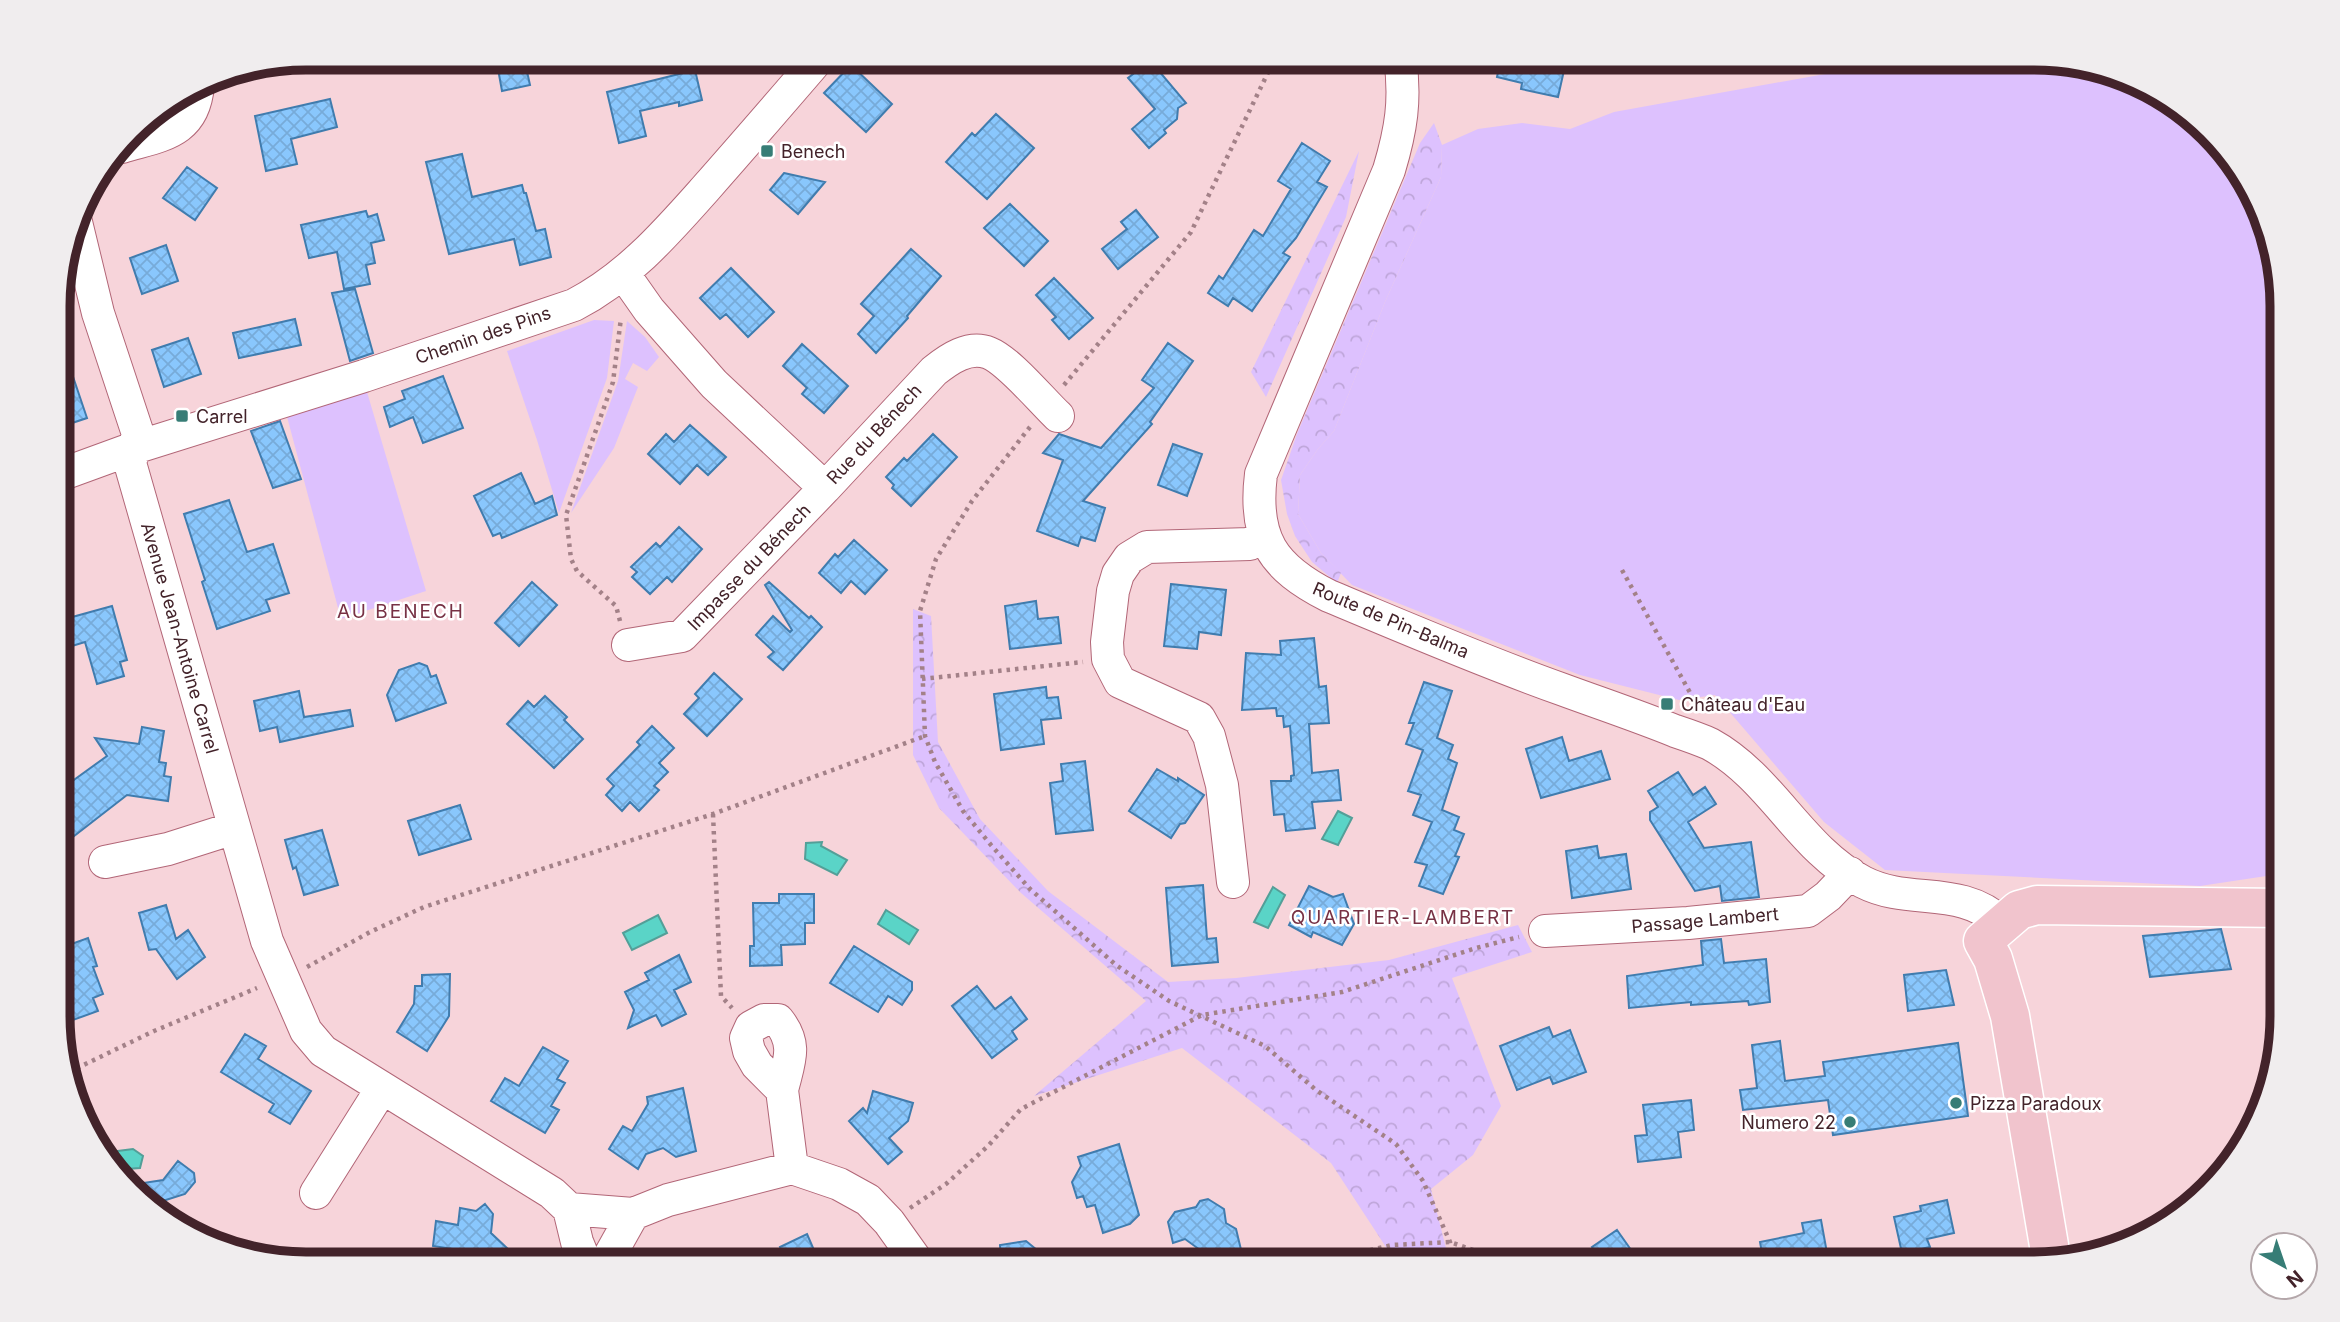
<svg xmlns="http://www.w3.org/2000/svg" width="2340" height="1322" font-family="Inter,sans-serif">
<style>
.green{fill:#ddc1fe}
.forest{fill:url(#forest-crowns)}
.water{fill:#5ad4c7;stroke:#539f98;stroke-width:2}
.building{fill:url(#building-cross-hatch);stroke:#407cae;stroke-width:2}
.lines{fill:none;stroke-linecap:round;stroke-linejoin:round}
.minor-casing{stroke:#b26677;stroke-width:34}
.major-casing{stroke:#fff;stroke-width:41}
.path{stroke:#a38188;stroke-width:4.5;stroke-dasharray:3.5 5;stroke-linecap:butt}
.minor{stroke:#fff;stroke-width:32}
.major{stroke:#f1c4cd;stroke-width:38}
.poi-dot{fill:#377d76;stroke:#fff;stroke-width:2.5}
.labels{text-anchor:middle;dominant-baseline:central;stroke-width:5;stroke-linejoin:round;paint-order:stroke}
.poi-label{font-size:18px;fill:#43232a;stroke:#fff;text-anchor:start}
.street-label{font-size:18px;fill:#43232a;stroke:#fff}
.neighbourhood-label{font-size:19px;letter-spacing:2px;fill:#773144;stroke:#fff}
.rim{fill:none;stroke:#43232a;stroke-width:9}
</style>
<defs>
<pattern id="forest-crowns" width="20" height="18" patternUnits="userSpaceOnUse" patternTransform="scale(1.75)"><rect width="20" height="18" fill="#ddc1fe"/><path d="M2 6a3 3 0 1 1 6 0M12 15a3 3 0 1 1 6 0" fill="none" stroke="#bfa6da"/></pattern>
<pattern id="building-cross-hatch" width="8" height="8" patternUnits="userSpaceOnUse" patternTransform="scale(1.75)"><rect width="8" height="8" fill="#89c7fd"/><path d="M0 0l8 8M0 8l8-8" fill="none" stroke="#77abd9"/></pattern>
</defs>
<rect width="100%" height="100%" fill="#f7d4da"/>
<path class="green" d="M1914,58H2034L2158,91L2241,169L2282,290V871L2273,875L2200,886L1885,870L1824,822L1715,695L1679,700L1580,675L1352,585L1321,553L1298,514L1300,475L1318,449L1334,431L1385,302L1441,177L1442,145L1478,129L1522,123L1570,129L1614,112Z
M594,320L614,321L607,378L559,513L537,440L507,351Z
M627,321L645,337L659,357L647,371L633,363L625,379L638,387L614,448L571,513L618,381Z
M367,392L426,591L341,619L286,413Z"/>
<path class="forest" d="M1434,123L1442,145L1441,177L1385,302L1334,431L1318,449L1300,475L1298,514L1321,553L1341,573L1337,583L1312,562L1295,536L1287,514L1281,480L1297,434L1420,143Z
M1359,151L1346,217L1266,397L1251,372Z
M913,609L931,616L938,742L980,819L1048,891L1168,982L1236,978L1389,960L1518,925L1532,952L1452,978L1501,1106L1473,1155L1431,1189L1450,1264H1397L1331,1163L1182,1048L1034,1096L1146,1001L1021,893L939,808L913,755Z"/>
<path class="water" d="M1338,811L1352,818L1338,845L1322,839Z
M822,842L821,846L847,860L837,875L805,859L806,843Z
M1273,887L1285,895L1268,928L1254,922Z
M886,910L918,930L909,944L878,924Z
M658,915L667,933L632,950L623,933Z
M133,1149L143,1156L140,1168L126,1169L120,1173L105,1159L110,1152Z"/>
<path class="building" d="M501,58H524L530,85L502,91L498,69L503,68Z
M1119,58H1148L1186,103L1178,108L1177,119L1164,130L1166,133L1149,148L1132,129L1155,109L1128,78L1133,74Z
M1501,58H1559L1557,64L1565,66L1558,97L1521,89L1522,83L1497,77Z
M851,65L892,104L866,132L824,93Z
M695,70L702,100L679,106V102L640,111L646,136L619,143L607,92Z
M330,99L337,127L291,139L297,164L266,171L255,116Z
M996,114L1034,148L987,199L946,162L972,133L975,136Z
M1302,143L1330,161L1317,182L1327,187L1296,238L1283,253L1290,257L1252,311L1233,298L1228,306L1208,293L1219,276L1223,279L1254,230L1263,236L1291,189L1278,181Z
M462,154L472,197L522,185L524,193H526L536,231L545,229L551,257L520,265L514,239L449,254L426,162Z
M187,167L217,188L195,220L163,198Z
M784,173L825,182L798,214L770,190Z
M1010,204L1048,241L1024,266L984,228Z
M1136,210L1158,237L1118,269L1102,249L1127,229L1121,222Z
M366,211L368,217L377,214L384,240L371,243L375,263L366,265L370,284L344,289L337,252L309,258L301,225Z
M166,245L178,281L142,294L130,258Z
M911,249L941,276L907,316L908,318L876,353L858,334L874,316L861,304Z
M731,268L774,312L748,337L726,314L720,319L700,298Z
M1054,278L1093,318L1069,339L1052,320L1056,317L1036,295Z
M355,289L373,353L350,361L332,293Z
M295,319L301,345L239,358L233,333Z
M188,338L201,374L164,387L152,350Z
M1168,343L1193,361L1150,422L1152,424L1083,501L1105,508L1095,541L1081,537L1078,546L1037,531L1063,460L1043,453L1059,434L1101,448L1154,388L1142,380Z
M802,344L848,386L824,413L802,394L807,388L783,366Z
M63,347L87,418L60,427V348Z
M443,376L463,428L423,443L413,417L390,427L384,407L405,399L402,391Z
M280,421L301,479L273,488L251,431Z
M690,425L726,457L708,475L697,465L680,484L648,454L666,434L674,442Z
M933,434L957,457L911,506L892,488L894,485L886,477L904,458L907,461Z
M1173,444L1202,454L1187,496L1158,485Z
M521,473L535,504L552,496L557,515L502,538L500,533L493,536L474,496Z
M229,500L247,552L273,544L289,593L266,600L270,611L217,629L202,582L205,580L184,514Z
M679,527L702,549L672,582L667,577L650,594L632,577L637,572L631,567L656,543L660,547Z
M854,540L887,570L865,594L851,581L841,593L819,573L835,554L838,557Z
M532,582L557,605L519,646L495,623Z
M769,582L809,618L811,616L822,627L783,670L768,657L774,652L756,635L773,616L790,632L792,630L765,585Z
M1171,584L1226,590L1221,635L1199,632L1197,649L1164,646Z
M1036,601L1038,619L1058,617L1061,643L1010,649L1005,606Z
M112,606L127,660L120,662L124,676L97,684L85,642L72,646L65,619Z
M1314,638L1319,687L1326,686L1329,723L1309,724L1312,773L1338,770L1341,800L1312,802L1315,828L1286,831L1284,814L1274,815L1271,781H1291V776L1294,775L1290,726L1284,727L1283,716H1277L1276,708L1242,710L1246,653L1281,655L1280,641Z
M419,663L427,666L431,677L436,675L446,703L396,721L387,695L399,670Z
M714,673L742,699L707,736L684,714L699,698L695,694Z
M1424,682L1452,691L1437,738L1453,745L1448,759L1457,763L1442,810L1459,817L1454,830L1464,834L1455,856L1459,857L1443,894L1419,886L1427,865L1415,862L1432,822L1413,815L1421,795L1408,791L1423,750L1406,744L1414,723H1409Z
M1046,687L1047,698L1058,697L1061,718L1041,720L1044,744L1001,750L994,694Z
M299,691L304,717L350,710L353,726L280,742L277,727L260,731L254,701Z
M545,696L567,717L564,720L583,739L554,768L507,724L528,701L534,707Z
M652,726L674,748L659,763L668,772L654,786L659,790L639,811L630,802L622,811L606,795L614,786L607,779L640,745L637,742Z
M142,727L164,731L159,762L166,763L164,776L171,777L168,801L127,795L60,847V790L107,756L95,738L139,744Z
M1562,737L1569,761L1601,751L1610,779L1541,798L1526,749Z
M1085,761L1093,830L1056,834L1050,783L1063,781L1061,764Z
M1157,769L1178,781V778L1204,795L1185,823L1180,824L1171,838L1129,811Z
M1678,772L1693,795L1705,787L1716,804L1688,822L1704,848L1751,842L1759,897L1722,901L1720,886L1695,891L1650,820V812L1658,807L1648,791Z
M460,805L471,839L419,855L408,821Z
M322,830L338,885L304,895L296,867L293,869L285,840Z
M1597,846L1599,858L1626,854L1631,889L1572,898L1566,851Z
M1203,885L1207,939L1216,938L1218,962L1172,966L1166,888Z
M1309,886L1333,897L1343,894L1354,924L1342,945L1313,932L1311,937L1289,925Z
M779,894H814V923H805V944L781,945L782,965L750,966V946H754L753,903H779Z
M166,905L176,939L188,930L205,957L177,979L156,949L149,950L139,913Z
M2221,929L2231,969L2150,977L2143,936Z
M88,938L97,966L93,967L103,994L93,998L98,1011L70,1021L60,993L70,989L68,983L72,981L60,948Z
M1721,939L1724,963L1766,959L1770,1002L1749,1005L1748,1001L1691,1005V1002L1629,1008L1627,976L1703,965L1701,941Z
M854,946L912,982V990L902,1005L888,996L878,1012L830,983Z
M679,955L691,982L674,990L686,1014L662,1026L656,1015L628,1028L634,1010L625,992L649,980L645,973Z
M1946,970L1954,1005L1908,1011L1904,975Z
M450,974L449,1016L427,1051L397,1032L414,1004L415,986H422V975Z
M977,986L995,1009L1011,997L1027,1019L1012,1031L1017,1039L992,1058L952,1006Z
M1549,1027L1553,1037L1570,1030L1586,1072L1553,1084L1550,1077L1517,1090L1500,1046Z
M245,1034L266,1046L258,1059L311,1091L290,1124L269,1112L274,1104L221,1072Z
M1780,1041L1785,1081L1825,1076L1823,1062L1958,1043L1968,1116L1833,1135L1828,1100L1743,1110L1740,1090L1757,1088L1752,1045Z
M543,1047L568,1061L557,1079L565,1083L551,1106L559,1110L545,1133L491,1101L505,1078L519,1086Z
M683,1088L696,1151L676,1157L663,1148L646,1154L638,1169L609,1149L623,1126L632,1131L648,1104L647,1097Z
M873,1091L913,1103L908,1121L889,1138L902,1152L888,1164L849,1121L863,1108L867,1113Z
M1691,1100L1694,1130L1678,1132L1681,1157L1638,1162L1635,1136L1647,1135L1643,1105Z
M1119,1144L1139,1215L1130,1224L1103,1233L1095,1205L1087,1207L1083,1196L1077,1198L1072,1182L1081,1166L1078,1157Z
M178,1161L194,1173L195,1182L185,1194L153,1204L144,1195L143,1183L163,1180Z
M1208,1199L1224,1209L1226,1223L1236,1229L1243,1258L1218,1263L1185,1239L1173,1243L1168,1222L1175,1212L1196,1207L1200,1201Z
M1947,1200L1954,1233L1927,1239L1930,1247L1902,1253L1894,1217L1921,1211L1920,1206Z
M485,1204L493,1214L491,1233L524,1264H458L460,1250L433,1246L436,1221L458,1225L460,1208L476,1211Z
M1821,1220L1829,1264H1764L1760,1242L1804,1233L1802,1223Z
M1617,1230L1641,1264H1604L1592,1247Z
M807,1234L820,1264H788L780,1247Z
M1026,1241L1054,1264H1001L1000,1245Z"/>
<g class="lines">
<g class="minor-casing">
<path id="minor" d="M1400,58C1406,100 1401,130 1389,170L1261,474C1253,538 1272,567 1329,596C1406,628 1482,661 1561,689C1599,703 1638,716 1675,731C1687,735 1699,739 1710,744C1772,778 1800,849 1863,882C1910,906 1960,884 2002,923
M122,147C161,135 194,134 198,85
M76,222L98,313L138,434L130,463L267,941L306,1031L323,1051L552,1193L569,1209L577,1242L586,1264
M623,273L649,310L714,384L825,488L934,371C949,359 969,345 989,353C1009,361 1041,400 1058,416
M60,475L134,448L364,376L574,305C628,277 666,233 706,188C744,145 782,101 819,58
M628,645L682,636L825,488
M105,862L168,849L234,828
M1233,882L1222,785L1209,736L1199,718L1120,682L1108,659L1107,642L1113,591L1118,574L1129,558L1147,547L1250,544L1264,534
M1545,931L1688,923L1808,911L1828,896L1850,873
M782,1090C789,1061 798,1045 778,1020H764L751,1027L746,1038L749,1051L757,1065L782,1090L792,1168
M316,1193L382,1088
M569,1209L633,1214L668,1200L792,1168L839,1184L868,1200L889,1222L919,1264
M605,1264L633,1214"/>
</g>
<g class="major-casing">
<path id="major" d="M2052,1263L2010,1016L1993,959L1983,941L2019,910L2037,905L2282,908"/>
</g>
<path class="path" d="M1064,385L1191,232L1275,58
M1030,427L972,501L936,559L920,611L925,736L935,762L963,811L991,845L1030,889L1116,965L1169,1001L1265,1046L1316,1090L1396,1144L1423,1181L1450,1242L1452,1264
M1622,570L1693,698L1696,710
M620,621L616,606L577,571L571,559L566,515L613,382L621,318
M922,679L1083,662
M713,814L721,996L732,1008
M307,967L370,932L424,907L713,814L925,736
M69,1072L154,1031L257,988
M910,1208L946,1184L988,1146L1021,1109L1202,1015L1342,992L1476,948L1519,937
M1312,1264L1392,1245L1450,1242L1514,1264"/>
<use href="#minor" class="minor"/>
<use href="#major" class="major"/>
</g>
<g class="poi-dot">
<rect x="760" y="144" width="14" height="14" rx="3.5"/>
<rect x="175" y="409" width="14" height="14" rx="3.5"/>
<rect x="1660" y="697" width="14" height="14" rx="3.5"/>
<circle cx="1956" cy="1103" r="7"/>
<circle cx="1850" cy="1122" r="7"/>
</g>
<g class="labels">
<g class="poi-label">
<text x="781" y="151">Benech</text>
<text x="196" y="416">Carrel</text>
<text x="1681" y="704">Château d'Eau</text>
<text x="1970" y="1103">Pizza Paradoux</text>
<text x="1836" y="1122" text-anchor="end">Numero 22</text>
</g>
<g class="street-label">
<text transform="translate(483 335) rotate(-19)">Chemin des Pins</text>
<text transform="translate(874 434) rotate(-47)">Rue du Bénech</text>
<text transform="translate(749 567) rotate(-46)">Impasse du Bénech</text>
<text transform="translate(1391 620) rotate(23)">Route de Pin-Balma</text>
<text transform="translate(180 638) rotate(74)">Avenue Jean-Antoine Carrel</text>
<text transform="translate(1705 920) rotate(-5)">Passage Lambert</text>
</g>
<g class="neighbourhood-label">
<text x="401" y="611">AU BENECH</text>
<text x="1403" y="917">QUARTIER-LAMBERT</text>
</g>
</g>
<path d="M0 0H2340V1322H0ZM306 70H2034A236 236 0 0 1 2270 306V1016A236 236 0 0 1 2034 1252H306A236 236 0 0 1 70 1016V306A236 236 0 0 1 306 70Z" fill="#f0edee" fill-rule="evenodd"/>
<path class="rim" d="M306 70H2034A236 236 0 0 1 2270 306V1016A236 236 0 0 1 2034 1252H306A236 236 0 0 1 70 1016V306A236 236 0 0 1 306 70Z"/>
<g transform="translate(2284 1266) rotate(140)"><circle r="33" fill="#ffffff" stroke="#b4a7aa" stroke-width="2"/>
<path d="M0-5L12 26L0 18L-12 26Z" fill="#377d76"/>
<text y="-10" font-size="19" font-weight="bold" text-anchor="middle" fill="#43232a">N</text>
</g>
</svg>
